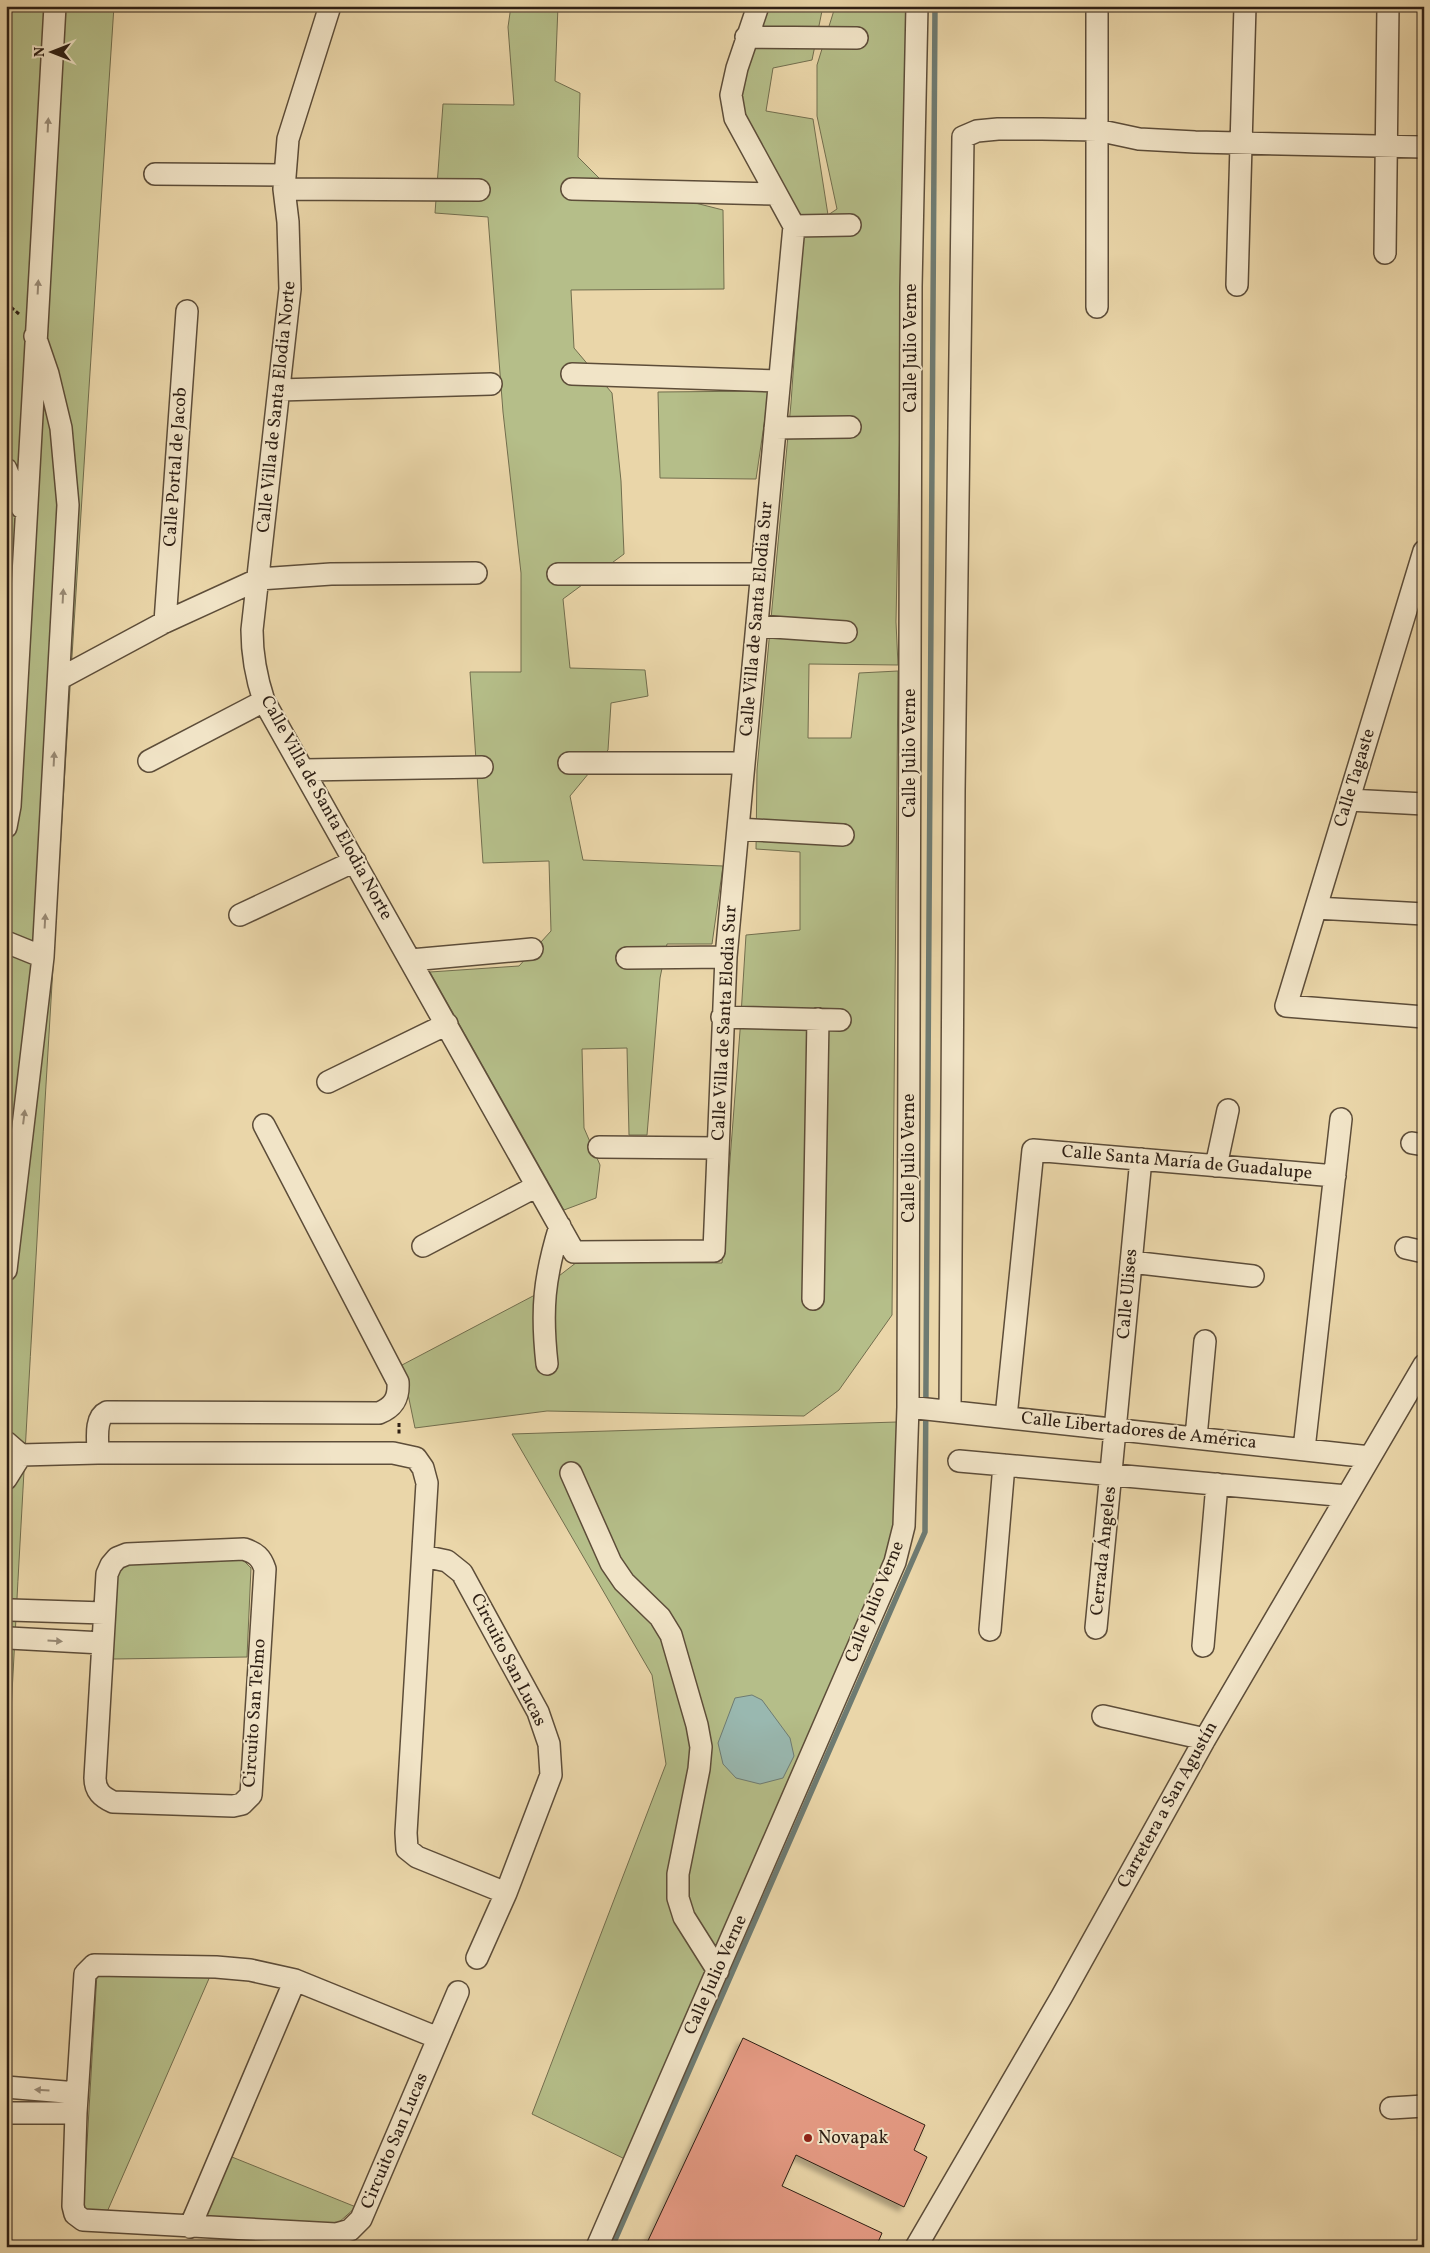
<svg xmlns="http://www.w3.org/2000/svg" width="1430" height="2253" font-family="Vollkorn,serif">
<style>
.green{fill:#b5be89;stroke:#726e4e}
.water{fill:#99b8b0;stroke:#6e7b72}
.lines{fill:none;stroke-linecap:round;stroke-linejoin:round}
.stream{stroke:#6e7b72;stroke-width:5.5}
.building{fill:#e39982;stroke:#2e1f14;filter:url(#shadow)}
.minor-casing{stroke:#5d4d39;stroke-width:24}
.path{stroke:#2e1f14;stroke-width:3;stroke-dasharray:4 2.5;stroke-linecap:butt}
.minor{stroke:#f1e4c7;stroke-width:21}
.oneway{fill:#998b76}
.poi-dot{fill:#8f2418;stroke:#f1e4c7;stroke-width:2}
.labels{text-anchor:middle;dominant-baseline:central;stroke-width:4;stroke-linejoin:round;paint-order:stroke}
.street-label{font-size:18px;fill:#2e1f14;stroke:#f1e4c7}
.poi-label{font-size:18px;fill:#2e1f14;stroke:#f1e4c7;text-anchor:start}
</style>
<defs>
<filter id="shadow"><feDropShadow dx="-4.5" dy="4.5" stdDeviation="2.5" flood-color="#0004"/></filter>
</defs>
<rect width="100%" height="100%" fill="#ead6a9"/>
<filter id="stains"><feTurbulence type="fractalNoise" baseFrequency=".004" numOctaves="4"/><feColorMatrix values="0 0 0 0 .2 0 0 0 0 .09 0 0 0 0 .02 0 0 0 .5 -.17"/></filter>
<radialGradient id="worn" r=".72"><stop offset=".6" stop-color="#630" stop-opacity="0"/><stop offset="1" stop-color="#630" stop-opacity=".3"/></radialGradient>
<path class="green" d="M6,6H114C74,606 37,1206 6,1807Z
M511,6H558L555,81L580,93L578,157L600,179L723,210L724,289L571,290L574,348L612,393L621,481L624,554L563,599L570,668L645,670L648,696L611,703L608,750L570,796L583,860L723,866L712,944H667L660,978L647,1135H629L627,1048L582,1049L584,1128L600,1165L596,1198L564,1210L430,972L519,966L551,931L549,861L483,863L470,672H521V573L503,412L488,217L435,213L443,104L514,105L508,27Z
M767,6H823L812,60L773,68L766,111L813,119L828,215L837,209L817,116V65L835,7L908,6L896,622L898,665L809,664L808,738H851L859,673L898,671L892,1315L839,1390L804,1416L547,1411L415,1428L402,1365L533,1296L577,1262L722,1263L740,1031L746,935L800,930V852L756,849L757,770L791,403L803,231L800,221L751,128L739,100L751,54Z
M769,391L756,479L660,478L658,392Z
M897,1422L896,1515L880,1576L629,2161L532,2114L666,1764L652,1675L512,1434Z
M127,1560H243L251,1568L247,1657L113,1659V1577Z
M97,1973L211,1974L107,2212H83Z
M227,2155L356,2207L337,2224L206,2218Z"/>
<path class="water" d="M752,1695L762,1700L790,1738L794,1756L783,1778L760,1784L736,1778L723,1764L718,1743L735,1698Z"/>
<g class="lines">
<path class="stream" d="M612,2247L925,1532L935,6"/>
</g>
<path class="building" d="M743,2038L925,2125L914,2150L927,2157L904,2207L796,2155L782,2186L882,2233L876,2247H645Z"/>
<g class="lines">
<g class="minor-casing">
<path id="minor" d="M330,6L288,139L284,189L288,222L290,289L252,630C252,655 256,677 264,701L574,1252L714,1251L726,957L794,226L735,118L731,95L737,68L758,6
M746,37L857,38
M155,174L284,175
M284,189L479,190
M572,189L776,194
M794,226L850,225
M1385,253L1388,6
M1237,285L1245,6
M1097,307V6
M572,374L779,381
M279,390L491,384
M775,428L850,427
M6,469L22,508
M1424,551L1286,1006L1424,1017
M558,574H761
M165,622L187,311
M757,626L846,632
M59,679L165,622L259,579L331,574L476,573
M149,761L264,701
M569,763H744
M304,770L482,767
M1349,800L1424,804
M6,827L10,806L55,6
M738,829L843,835
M1316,908L1424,914
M240,915L355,861
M6,942L43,957
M627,958L726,957
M411,960L532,949
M722,1017L840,1020
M328,1082L447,1024
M1412,1143L1424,1145
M599,1147L718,1148
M1216,1166L1228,1110
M423,1246L537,1186
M1406,1248L1424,1252
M1131,1262L1253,1276
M6,1270L43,957L68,505L61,428L48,374L35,336
M813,1299L818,1019
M547,1364C541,1310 544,1278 560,1226
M908,1407L1370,1457
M950,1411L954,791L963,137L977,131L998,129H1042L1097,130L1139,139L1195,142L1424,147
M1006,1417L1033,1150L1335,1176
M1196,1437L1205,1341
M6,1442L21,1455L98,1453H393L416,1458L423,1468L427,1483L406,1833L407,1849L417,1857L506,1893
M1304,1449L1341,1119
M98,1453C98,1440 94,1418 107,1412L379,1413C394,1407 399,1398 398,1382L264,1125
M959,1461L1347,1496
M571,1473L611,1563L624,1582L660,1617L671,1635L697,1725L701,1747L699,1769L678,1874V1898L684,1917L718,1971
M6,1479L21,1455
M244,1549C256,1553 261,1557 265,1569L251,1795L242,1804L233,1806L113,1802C102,1797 95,1791 95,1778L107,1574L111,1565L117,1558L127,1554Z
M423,1556L447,1561L462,1573L538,1712L549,1744L551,1775L506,1893L477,1958
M11,1610L104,1613
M1096,1628L1141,1159
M990,1630L1004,1465
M9,1638L102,1643
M1203,1646L1217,1484
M1103,1716L1205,1739
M438,2038L295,1980L250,1970L216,1967L94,1965L85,1974L76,2113L73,2206L75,2214L83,2220L336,2234L350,2230L361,2219L458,1992
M6,2087L77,2093
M1391,2108L1424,2106
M6,2113H76
M190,2227L295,1980
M597,2247L895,1562L904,1526L908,1407L911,287L917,6
M916,2247L1062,1996L1205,1739L1424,1365"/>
</g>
<path class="path" d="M6,303L19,314
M6,443L8,450
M399,1423V1436"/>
<use href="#minor" class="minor"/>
</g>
<defs><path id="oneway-solid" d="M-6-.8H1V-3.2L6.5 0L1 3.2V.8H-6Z" transform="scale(1.25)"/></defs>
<g class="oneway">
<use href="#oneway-solid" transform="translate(48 125) rotate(-87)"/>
<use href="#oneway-solid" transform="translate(38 287) rotate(-87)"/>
<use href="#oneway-solid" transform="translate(63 596) rotate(-87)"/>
<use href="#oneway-solid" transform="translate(54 759) rotate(-87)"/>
<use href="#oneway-solid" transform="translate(45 921) rotate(-87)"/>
<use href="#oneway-solid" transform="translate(24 1117) rotate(-83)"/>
<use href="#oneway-solid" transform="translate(55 1641) rotate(3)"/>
<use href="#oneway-solid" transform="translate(42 2090) rotate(-176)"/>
</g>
<circle class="poi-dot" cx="808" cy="2138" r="5"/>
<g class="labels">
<g class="street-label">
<text transform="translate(911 348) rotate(-90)">Calle Julio Verne</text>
<text transform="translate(277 407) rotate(-84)">Calle Villa de Santa Elodia Norte</text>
<text transform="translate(176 467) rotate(-86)">Calle Portal de Jacob</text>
<text transform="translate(757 619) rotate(-85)">Calle Villa de Santa Elodia Sur</text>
<text transform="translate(910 753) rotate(-90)">Calle Julio Verne</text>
<text transform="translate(1355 778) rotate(-73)">Calle Tagaste</text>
<text transform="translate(326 808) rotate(61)">Calle Villa de Santa Elodia Norte</text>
<text transform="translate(725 1023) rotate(-87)">Calle Villa de Santa Elodia Sur</text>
<text transform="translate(909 1158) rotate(-90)">Calle Julio Verne</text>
<text transform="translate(1187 1163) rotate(5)">Calle Santa María de Guadalupe</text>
<text transform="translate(1128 1294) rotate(-85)">Calle Ulises</text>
<text transform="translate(1139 1431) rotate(6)">Calle Libertadores de América</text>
<text transform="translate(1104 1551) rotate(-84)">Cerrada Ángeles</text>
<text transform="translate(875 1602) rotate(-68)">Calle Julio Verne</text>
<text transform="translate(508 1660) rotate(63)">Circuito San Lucas</text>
<text transform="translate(255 1713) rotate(-86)">Circuito San Telmo</text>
<text transform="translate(1168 1805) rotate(-61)">Carretera a San Agustín</text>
<text transform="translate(716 1975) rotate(-66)">Calle Julio Verne</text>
<text transform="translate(395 2141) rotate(-67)">Circuito San Lucas</text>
</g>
<g class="poi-label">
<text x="818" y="2138">Novapak</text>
</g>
</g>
<rect width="1430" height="2253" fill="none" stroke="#ead6a9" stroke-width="25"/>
<rect x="8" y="8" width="1415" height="2238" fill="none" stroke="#2e1f14" stroke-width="2.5"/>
<rect x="12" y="12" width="1405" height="2228" fill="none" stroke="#2e1f14"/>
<g transform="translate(52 52) rotate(270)" stroke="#f1e4c7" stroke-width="4" paint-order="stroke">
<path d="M0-4L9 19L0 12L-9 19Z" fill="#2e1f14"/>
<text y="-8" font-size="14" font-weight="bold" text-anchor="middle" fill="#2e1f14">N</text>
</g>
<rect width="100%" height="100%" filter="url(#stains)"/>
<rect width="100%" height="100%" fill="url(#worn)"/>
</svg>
